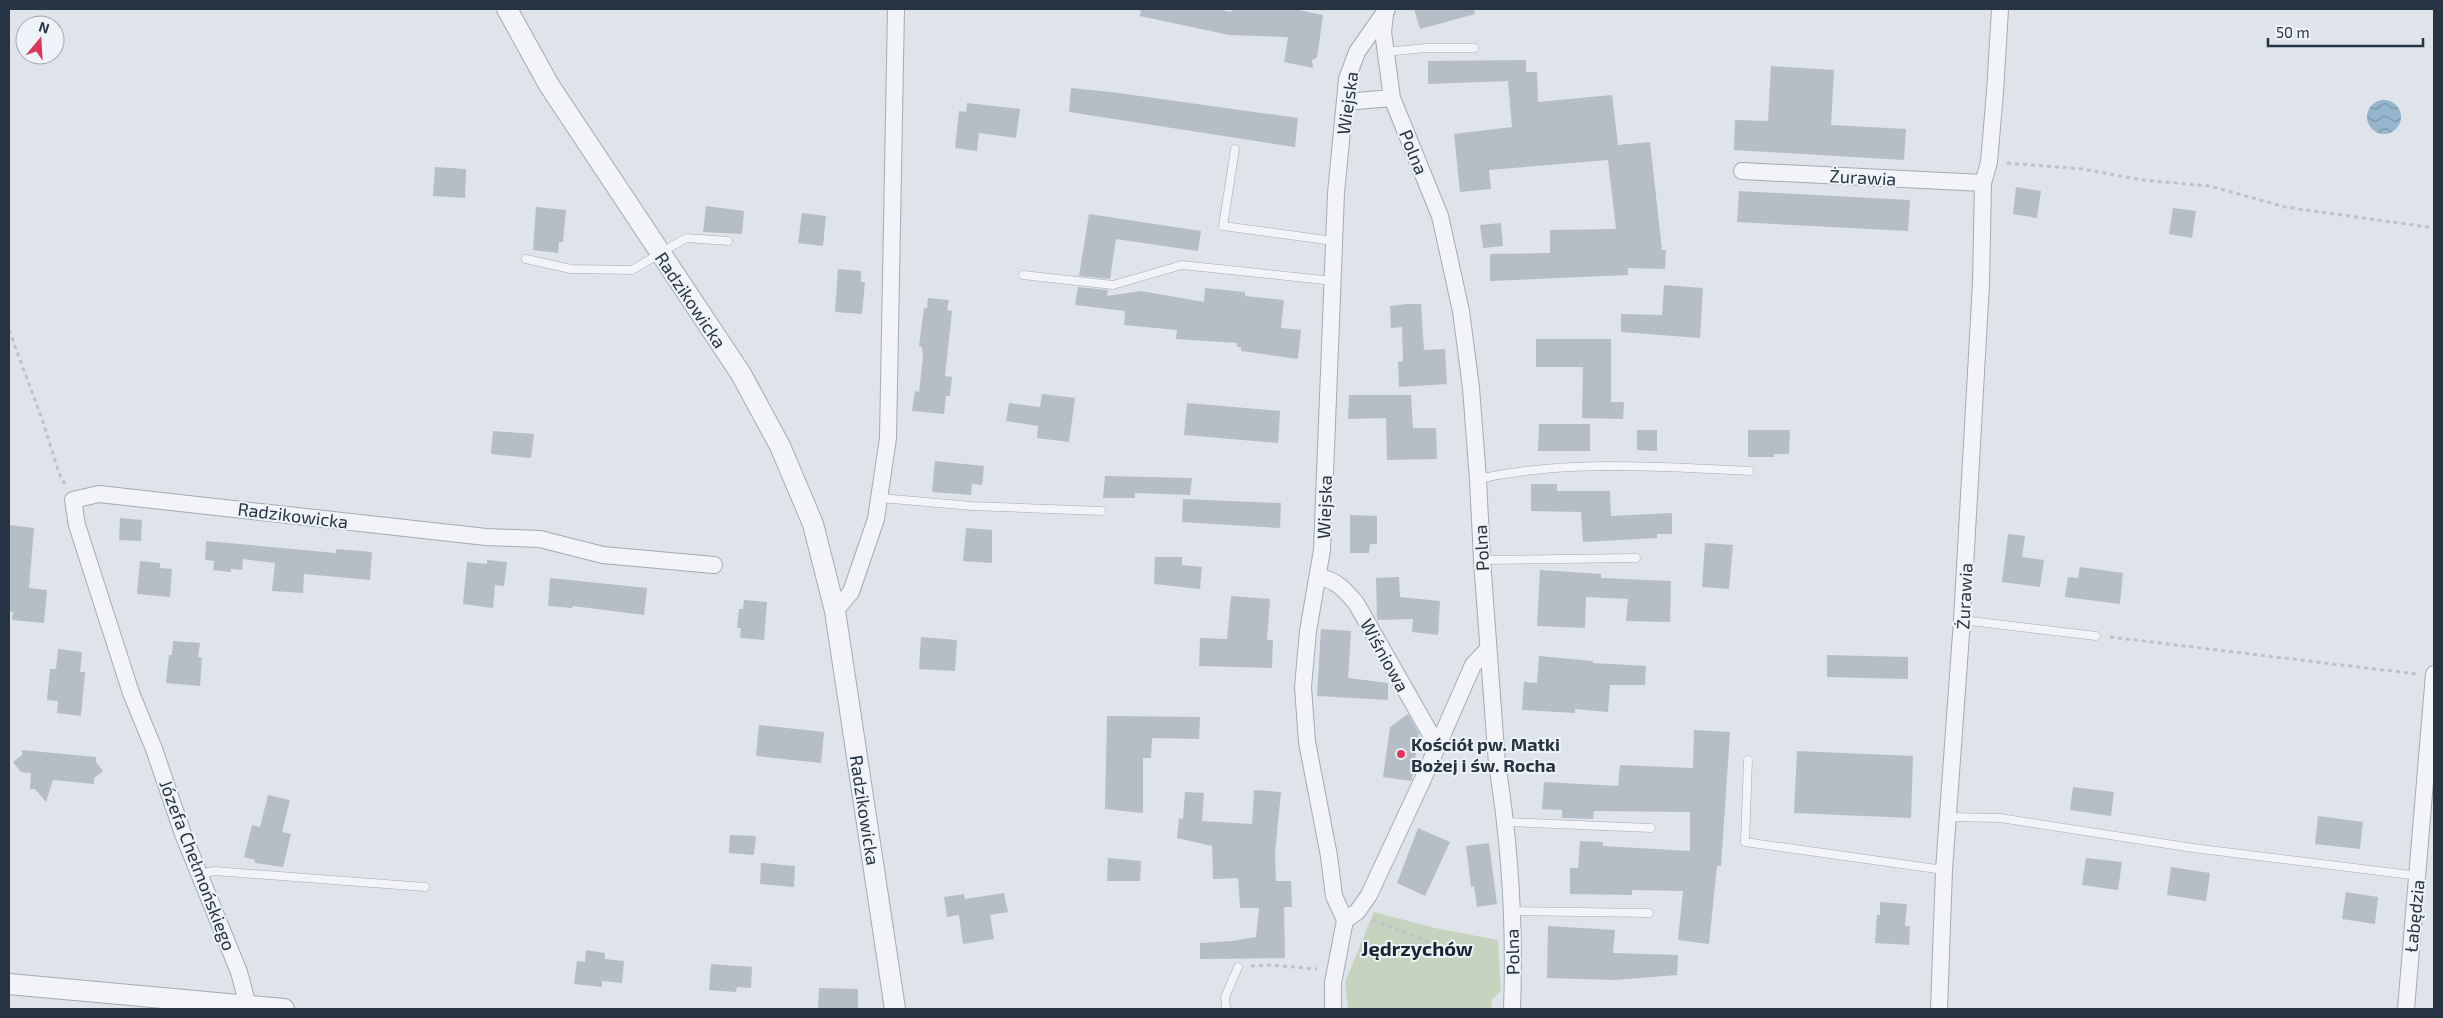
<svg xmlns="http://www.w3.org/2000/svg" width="2443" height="1018" font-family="'Exo 2',sans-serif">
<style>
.park{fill:#c6d4bf}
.water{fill:url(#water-waves)}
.building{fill:#b5bdc7}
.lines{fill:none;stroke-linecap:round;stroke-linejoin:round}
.service-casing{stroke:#a3abb4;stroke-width:9}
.minor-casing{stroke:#a3abb4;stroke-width:18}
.tertiary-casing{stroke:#a3abb4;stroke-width:22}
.path{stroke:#bdc2c8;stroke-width:3;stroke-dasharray:4 4;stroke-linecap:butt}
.service{stroke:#f2f4f7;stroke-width:8}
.minor{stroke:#f2f4f7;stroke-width:16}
.tertiary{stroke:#f2f4f7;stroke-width:20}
.poi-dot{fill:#dc365f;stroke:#eef3f7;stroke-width:2}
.labels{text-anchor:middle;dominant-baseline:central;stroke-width:4;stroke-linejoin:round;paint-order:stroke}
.street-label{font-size:18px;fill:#263342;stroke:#eef3f7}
.poi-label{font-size:18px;font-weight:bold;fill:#263342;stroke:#eef3f7;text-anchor:start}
.quarter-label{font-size:20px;font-weight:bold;fill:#182433;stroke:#eef3f7}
</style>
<defs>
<pattern id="water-waves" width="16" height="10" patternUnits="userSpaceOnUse" patternTransform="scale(1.25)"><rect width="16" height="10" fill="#95b6cd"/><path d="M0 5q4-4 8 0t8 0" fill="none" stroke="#7995a8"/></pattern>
</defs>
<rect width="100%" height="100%" fill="#dee4e9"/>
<path class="park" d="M1374,912L1435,928L1498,940L1501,991L1492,999L1491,1009H1348L1345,982Z"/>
<path class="water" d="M2367 117a17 17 0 1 1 34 0a17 17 0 1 1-34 0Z"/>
<path class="building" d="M1141,9H1216L1231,12L1232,9H1293L1323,15L1317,58L1312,60L1313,68L1284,62L1288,37L1229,35L1140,16Z
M1414,9H1474L1475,14L1420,29Z
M1526,60V72H1537L1538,102L1612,95L1618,145L1650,142L1662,250H1666L1665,269L1628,268V275L1490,281V254L1550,253V230L1616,229L1608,160L1489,170L1491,189L1460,192L1454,134L1512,127L1508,81L1428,84V61Z
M1771,66L1834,70L1831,125L1906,129L1904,160L1734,150L1735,120L1768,121Z
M1071,88L1111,92L1298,118L1295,147L1069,112Z
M967,103L1020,109L1016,138L979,133L977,151L955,148L959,111L966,112Z
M435,167L466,169L465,198L433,196Z
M2016,187L2041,191L2037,218L2013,214Z
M1739,191L1910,200L1908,231L1737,222Z
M706,206L744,211L742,234L703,232Z
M536,207L566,210L563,242H559L558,253L533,250Z
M2173,208L2196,211L2192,238L2169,234Z
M802,213L826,216L823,246L798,243Z
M1089,214L1201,231L1198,251L1116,239L1110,279L1079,276Z
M1501,223L1503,246L1483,248L1480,225Z
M838,269L861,271V282H865L862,314L835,312Z
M1664,285L1703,288L1700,338L1621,332V314L1662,315Z
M1078,287L1108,290L1107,296L1141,291L1204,302L1205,288L1245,292V296L1284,300L1281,328L1301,330L1298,359L1241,351V347H1237V343L1176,339L1177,330L1124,325L1125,311L1075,305Z
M928,298L949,300L947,310L952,311L945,376L952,377L950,396H946L944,414L912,411L915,391L919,392L923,357L922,347L919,346L924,308H927Z
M1407,304H1421L1424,350L1445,349L1447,384L1399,387L1398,362L1403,361L1402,327L1391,328L1390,306Z
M1536,339H1611V402H1624L1623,419L1582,418L1583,367H1536Z
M1042,394L1075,398L1069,442L1037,438L1038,426L1006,421L1009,403L1040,407Z
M1349,395H1411L1413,428H1436L1437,459L1387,460L1386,418L1348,419Z
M1187,403L1280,411L1278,443L1184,435Z
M1539,424H1590V451H1538Z
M1637,430H1657V451L1637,450Z
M1748,430H1790L1789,454H1774V457H1748Z
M493,431L534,434L531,458L491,454Z
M935,461L984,466L982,485L972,484L971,495L932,492Z
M1105,476L1192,478L1190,495L1135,493V498H1103Z
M1531,484H1557V491H1610L1611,516L1672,513V534H1657V538L1583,542L1581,512L1531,511Z
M1183,499L1281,503L1280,528L1182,522Z
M1350,515L1377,516V544H1370L1369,553H1350Z
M120,518L142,520L141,541L119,540Z
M9,525L34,528L29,588L47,590L44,623L12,620L13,612L9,611Z
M966,528L992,530V563L963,561Z
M2008,534L2025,536L2022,557L2044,560L2040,587L2002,582Z
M206,541L336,553V549L372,552L370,580L304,574L303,593L272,591L275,563L243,559L242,570L231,569V572L213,570L214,561L205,560Z
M1705,543L1733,545L1729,589L1702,587Z
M1155,557H1182V565L1202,567L1200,589L1154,584Z
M487,560L507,562L504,586L495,585L493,608L463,604L467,562L487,564Z
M140,561L160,563V568L172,569L170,597L137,594Z
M2080,567L2123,573L2120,604L2065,597L2068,577L2078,578Z
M1540,570L1601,574V578L1671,581L1670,622L1626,621L1628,599L1586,597L1585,628L1537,626Z
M1399,577L1400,597L1440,601L1438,635L1412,632L1413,619L1377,620L1376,578Z
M550,578L647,588L644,615L573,606L572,608L548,606Z
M1231,596L1270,599L1267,640H1273L1272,668L1199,666L1200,638L1227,639Z
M744,600L767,602L764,640L740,638L741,628H737L739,609H743Z
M1321,629L1351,631L1348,678L1388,683V700L1317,696Z
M921,637L957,640L955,671L919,669Z
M173,641L200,643L198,657L202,658L200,686L166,683L169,655H172Z
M58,649L82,652L80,672H85L81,716L57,713L58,701L47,700L50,669H56Z
M1827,655L1908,657V679L1827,677Z
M1539,656L1593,661V663L1646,666L1645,685H1610L1608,712L1575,709V713L1522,710L1524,682L1537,683Z
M1408,714L1419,733L1412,779L1411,781L1383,777L1390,727Z
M1107,716L1200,717L1199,739L1152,738L1151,758H1143V813L1105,809Z
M759,725L824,732L821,763L756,756Z
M1694,730L1730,732L1721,866H1717L1709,944L1678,940L1683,891L1632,890V895L1570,894V868H1578L1580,841L1603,842V846L1690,851V812L1594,811L1593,819L1562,818V810L1542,809L1544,782L1618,786L1620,765L1693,768Z
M22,750L96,757V762L103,771L94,778V784L53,780L46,802L35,789H30L31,773L21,772L13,762L22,755Z
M1797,751L1913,756L1911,818L1794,813Z
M2073,787L2114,792L2111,816L2070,810Z
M1254,790L1281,792L1275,853L1276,881H1291L1292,907H1284L1285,958L1200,959V943L1232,941L1256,937L1259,908H1240L1238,878L1213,879L1212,846L1177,838L1179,818L1183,819L1185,792L1204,793L1202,821L1252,824Z
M268,795L290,800L282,832L291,834L283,867L255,863V860L244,857L252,825L260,827Z
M2318,816L2363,822L2360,849L2315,844Z
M1418,828L1450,842L1425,896L1397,883Z
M730,835L756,836L754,855L729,853Z
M1489,843L1497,904L1477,907L1474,886L1471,887L1466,846Z
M1108,858L1141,861L1140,881H1107Z
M2086,858L2122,862L2118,890L2082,885Z
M761,863L795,866L794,887L760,884Z
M2171,867L2210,873L2206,901L2167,895Z
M2346,892L2378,897L2375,924L2342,919Z
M1004,893L1008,912L990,915L994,939L963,944L959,915L947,917L944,897L964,894L965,899Z
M1880,902L1907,904L1905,926H1910L1909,945L1875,943L1877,915H1880Z
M1548,926L1615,930L1613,953L1678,955L1677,975L1615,980L1547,978Z
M586,950L605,953V959L624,961L622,983L602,981V987L574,984L577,961L585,962Z
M711,964L752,967L751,988L737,987L736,992L709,990Z
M819,988L858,989V1009H818Z"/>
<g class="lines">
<g class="service-casing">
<path id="service" d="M1385,52L1426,48H1474
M1235,149L1223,226L1334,241
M526,259L571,269L632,270L686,238L728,241
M1023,275L1113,285L1182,265L1333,281
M1478,479C1568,459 1658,467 1749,471
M881,498L972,506L1101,511
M1482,560L1636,558
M1962,620L2096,636
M1748,760L1745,842L1944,870
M1948,817L2000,818L2193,848L2419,876
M1505,822L1651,828
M200,874L214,871L425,887
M1511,911L1649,913
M1226,1009L1225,997L1238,967"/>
</g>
<g class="minor-casing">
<path id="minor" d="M1385,15L1383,32L1392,98L1440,216L1461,311L1471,388L1478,479L1482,560L1497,764C1510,844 1515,928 1512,1009
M1345,102L1392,98
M1742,171L1983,183
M1319,577C1336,580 1344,589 1356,603L1438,747
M835,611L851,592L876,519L888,438L896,9
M1345,920L1357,912L1369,895L1423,779L1473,665L1488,649
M248,1006L239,972L183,834L154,749L131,693L77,525L73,500L99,494L486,537L540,539L603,555L714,565
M1333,1009V983L1345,920L1334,896L1329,856L1307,742L1303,687L1308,631L1322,550L1336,193L1347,79L1357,52L1387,9
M1939,1009L1944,870L1962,620L1981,284L1983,183L1989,162L1995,92L2000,9
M2406,1009L2434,674"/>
</g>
<g class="tertiary-casing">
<path id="tertiary" d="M507,9L549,85L741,374L780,446L813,524L835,611L895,1009
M9,984L284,1009"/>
</g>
<path class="path" d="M2007,163L2082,169L2142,180L2210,186L2285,207L2434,228
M9,330L42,419L59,473L66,486
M2110,637L2416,674
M1373,920L1429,942
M1251,966L1270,965L1317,969"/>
<use href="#service" class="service"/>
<use href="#minor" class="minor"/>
<use href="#tertiary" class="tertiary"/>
</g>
<circle class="poi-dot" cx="1401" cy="754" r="5"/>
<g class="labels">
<g class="street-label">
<text transform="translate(1347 103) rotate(-82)">Wiejska</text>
<text transform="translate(1414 152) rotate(68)">Polna</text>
<text transform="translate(1863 177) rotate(3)">Żurawia</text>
<text transform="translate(691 300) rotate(56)">Radzikowicka</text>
<text transform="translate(1324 507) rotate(-88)">Wiejska</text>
<text transform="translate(293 515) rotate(7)">Radzikowicka</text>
<text transform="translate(1481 548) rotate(-93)">Polna</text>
<text transform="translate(1964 596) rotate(-87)">Żurawia</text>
<text transform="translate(1385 655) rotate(61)">Wiśniowa</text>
<text transform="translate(865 810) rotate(81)">Radzikowicka</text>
<text transform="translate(198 865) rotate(69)">Józefa Chełmońskiego</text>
<text transform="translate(2414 916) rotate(-84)">Łabędzia</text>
<text transform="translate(1512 952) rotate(-91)">Polna</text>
</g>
<g class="poi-label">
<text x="1411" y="744">Kościół pw. Matki<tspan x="1411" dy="21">Bożej i św. Rocha</tspan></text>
</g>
<g class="quarter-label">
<text x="1417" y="948">Jędrzychów</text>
</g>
</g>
<rect width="2443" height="1018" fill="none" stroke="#263342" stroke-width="20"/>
<g transform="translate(40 40) rotate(18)"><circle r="24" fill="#eef3f7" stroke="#9ea6af"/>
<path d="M0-4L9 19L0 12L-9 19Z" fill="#dc365f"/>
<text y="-8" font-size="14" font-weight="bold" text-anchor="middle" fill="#263342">N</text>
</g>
<path d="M2268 38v8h155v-8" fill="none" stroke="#263342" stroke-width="2.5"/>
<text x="2276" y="38" font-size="15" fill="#263342" stroke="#eef3f7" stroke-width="4" paint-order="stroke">50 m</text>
</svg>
